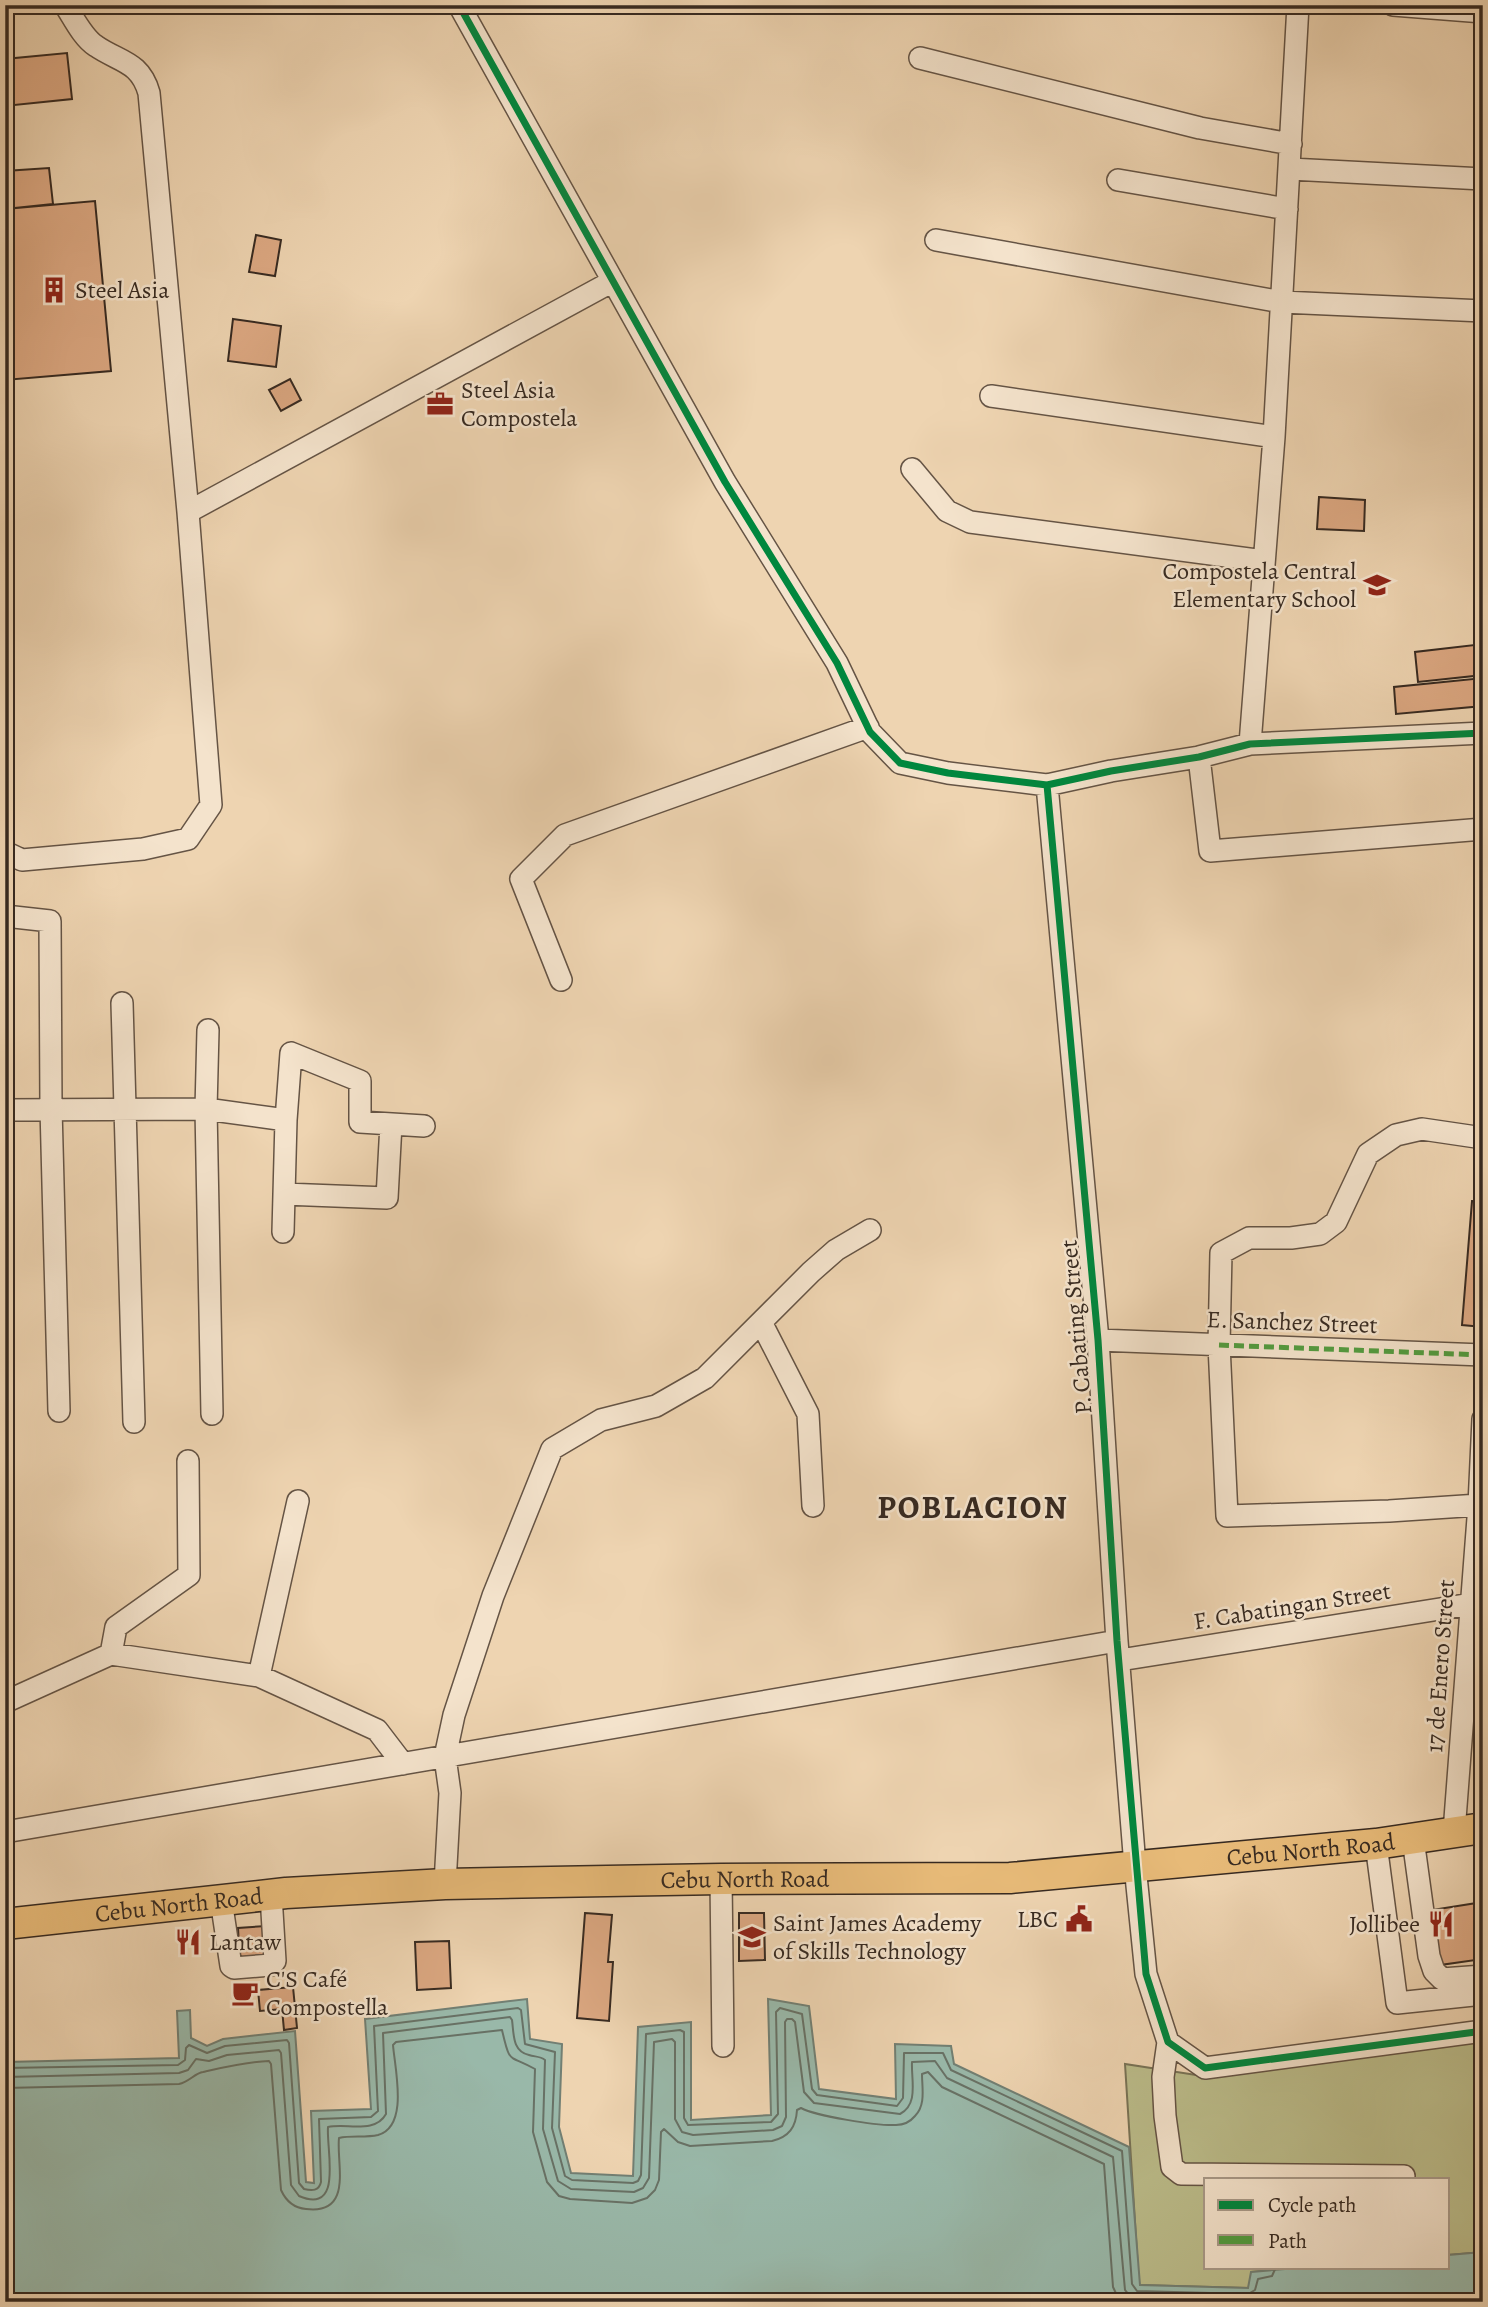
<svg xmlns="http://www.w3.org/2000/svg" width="1488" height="2307" font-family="Alegreya,serif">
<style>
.green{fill:#bbbc8a;stroke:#797356;stroke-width:2}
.water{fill:#99b8a9;stroke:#727f73;stroke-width:2}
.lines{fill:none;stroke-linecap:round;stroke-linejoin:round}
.shore{stroke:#687165;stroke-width:2}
.building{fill:#dca882;stroke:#372a21;stroke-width:2}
.minor-casing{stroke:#655445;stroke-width:24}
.highway-casing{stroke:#372a21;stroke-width:33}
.minor{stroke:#f4e3cc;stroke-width:21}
.highway{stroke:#e7ba78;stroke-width:30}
.quiet{stroke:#519c3f;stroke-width:5;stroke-dasharray:10 5;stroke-linecap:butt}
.cycleway-casing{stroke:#f4e3cc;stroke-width:11}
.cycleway{stroke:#00873e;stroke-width:7}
.labels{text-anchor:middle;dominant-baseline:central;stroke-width:5;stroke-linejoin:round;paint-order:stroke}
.poi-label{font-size:24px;fill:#372a21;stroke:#f4e3cc;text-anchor:start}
.street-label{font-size:24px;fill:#372a21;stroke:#f4e3cc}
.district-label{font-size:32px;font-weight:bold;letter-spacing:2px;fill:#372a21;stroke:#f4e3cc}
</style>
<rect width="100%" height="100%" fill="#eed4b1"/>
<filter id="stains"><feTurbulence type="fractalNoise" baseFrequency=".00286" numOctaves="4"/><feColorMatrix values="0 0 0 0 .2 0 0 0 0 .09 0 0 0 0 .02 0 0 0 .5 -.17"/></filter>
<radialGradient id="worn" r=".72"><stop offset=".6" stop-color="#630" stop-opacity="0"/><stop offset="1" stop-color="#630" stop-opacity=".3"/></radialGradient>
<path class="green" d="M1483,2041V2252L1448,2255V2179H1206V2267H1309L1252,2272L1249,2288L1139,2285L1125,2064L1209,2077Z"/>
<path class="water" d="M527,1999L530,2039L562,2044L559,2127L571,2173L633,2176L638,2027L691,2022V2120L771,2115L768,1999L809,2006L819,2089L896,2099L895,2044L951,2046L954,2064L1129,2147L1140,2285L1248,2288L1251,2272L1309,2267H1448V2255L1483,2252V2302H5V2062L179,2058L177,2011L190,2010L191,2038L207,2046L223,2039L295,2031L306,2182L314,2183L311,2111L371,2109L365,2019Z"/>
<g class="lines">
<path class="shore" d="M5,2068L178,2065L185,2060L186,2048L189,2045L207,2053L225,2046L287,2040L289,2043L299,2183L304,2189C312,2191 319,2191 321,2182L319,2119L371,2117L378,2111L374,2026L518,2008L521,2010L525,2044L555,2052L552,2128L565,2176L572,2180L633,2183L638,2181L641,2175L646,2034L680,2030L684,2032V2118L688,2125L771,2122L778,2114L776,2012L780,2008L802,2014L812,2089L817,2095L897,2106L903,2098L904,2053H943L951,2070L1122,2151L1132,2284L1137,2291L1248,2294L1255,2290L1258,2279L1272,2276L1276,2267
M5,2077L179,2073L188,2070L196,2059L209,2061L227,2055L279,2050L281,2053L291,2185L299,2196C344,2215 326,2150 328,2127C347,2123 375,2134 386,2114L383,2033L510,2017L512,2020C514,2034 512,2051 529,2055C535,2057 540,2056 545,2060L543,2129L558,2181L571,2189L634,2192L643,2188L649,2178L654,2042L672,2039L675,2042V2119L682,2132L693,2135L773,2130L782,2126L786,2117L785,2022L787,2019H792L795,2022L804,2092L814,2103L900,2114C919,2104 911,2080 912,2062L935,2061L947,2078L1113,2157L1125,2290C1136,2307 1165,2301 1183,2302
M5,2088L179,2084C189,2082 195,2073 203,2072C225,2067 246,2062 269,2061L271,2064L281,2190C286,2201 294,2208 306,2209C354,2215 336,2163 339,2138C351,2135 365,2138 378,2135C409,2126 395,2070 393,2045L396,2042L502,2030C510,2065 508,2054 535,2069L533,2132L547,2182L559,2196L570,2199L632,2203L647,2198L655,2190L659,2180L661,2132L664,2129L678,2142L690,2146L772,2141C789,2137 796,2127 797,2110L801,2108C816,2116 877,2126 896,2125C904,2125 910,2122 915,2116C926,2105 922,2088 922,2074L928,2072L942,2087L1104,2164L1113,2287L1120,2302"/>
</g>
<path class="building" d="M67,53L72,99L5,106V59Z
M49,168L53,204L5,209V171Z
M95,201L111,371L5,380V209Z
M256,235L281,240L275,276L249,272Z
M233,319L281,326L276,367L228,361Z
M290,379L301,400L281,411L269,390Z
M1319,497L1365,500L1364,531L1317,529Z
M1483,644V675L1418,682L1415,652Z
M1483,678V706L1396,714L1394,687Z
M1472,1201L1483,1202V1327L1462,1325Z
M1483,1902V1959L1440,1965L1432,1910Z
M585,1913L612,1915L608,1962H613L609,2021L577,2018Z
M739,1913H764L765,1960L739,1961Z
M266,1926L269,1963L240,1965L238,1928Z
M449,1941L451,1988L417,1990L415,1942Z
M293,1987L297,2028L284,2030L282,2009L260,2011L258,1990Z"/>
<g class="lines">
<g class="minor-casing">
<path id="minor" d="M459,5L725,482L837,663L870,732L900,763L948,773L1047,785L1111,771L1199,757L1250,744L1483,733
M1393,5L1483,12
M920,58L1200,128L1291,144
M1290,169L1483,179
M1118,180L1287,209
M936,240L1282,302L1483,311
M991,396L1274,437
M912,469L947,511L970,522L1264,561
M188,512L613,281
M1250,744L1274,437L1298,5
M1199,757L1210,851L1483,829
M1047,785L1098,1340L1117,1641L1135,1866L1146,1974L1168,2042L1163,2077L1165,2116L1172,2167L1181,2174L1404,2176
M5,852L22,860L143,849L188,839L211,805L188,512L149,93C140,61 119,62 96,46C83,38 73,17 65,5
M5,916L50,921L51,1108L59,1411
M561,980L521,879L565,835L868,727
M122,1003L134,1422
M208,1030L206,1109L212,1414
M5,1110L206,1109L286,1120
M284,1194L387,1198L391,1124
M283,1232L286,1120L291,1053L360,1081V1122L424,1126
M761,1322L808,1414L813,1506
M1098,1340L1483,1355
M1479,1505L1389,1511L1227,1516L1219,1345L1221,1253L1249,1238H1291L1320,1234L1336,1222L1368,1154L1396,1135L1422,1129L1483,1138
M111,1654L116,1627L189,1575L188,1461
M1120,1660L1471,1604
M259,1676L298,1501
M5,1702L111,1654L259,1676L377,1730L403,1764
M5,1832L1117,1641
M1454,1832L1479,1505L1483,1419
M1413,1839L1429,1956L1434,1971L1442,1979L1483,1976
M1376,1844L1397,2003L1483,1994
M721,1879L723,2046
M445,1884L450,1793L445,1757L454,1715L493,1596L552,1449L601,1420L656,1406L705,1378L811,1272L836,1250L870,1230
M221,1900L231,1966L234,1968L271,1965L275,1961L271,1895
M1168,2042L1205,2068L1483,2031"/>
</g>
<g class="highway-casing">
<g id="highway">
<path id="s1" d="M5,1924L286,1893L445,1884L721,1879L1010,1878L1376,1844L1483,1828"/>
</g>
</g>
<use href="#minor" class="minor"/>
<use href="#highway" class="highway"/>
<path class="quiet" d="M1219,1345L1483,1355
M1479,1505L1483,1419"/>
<g class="cycleway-casing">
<path id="cycleway" d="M459,5L725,482L837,663L870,732L900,763L948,773L1047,785L1111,771L1199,757L1250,744L1483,733
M1047,785L1098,1340L1117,1641L1146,1974L1168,2042L1205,2068L1483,2031"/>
</g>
<use href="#cycleway" class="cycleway"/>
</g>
<defs>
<g id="building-bare" transform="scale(2.1)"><path d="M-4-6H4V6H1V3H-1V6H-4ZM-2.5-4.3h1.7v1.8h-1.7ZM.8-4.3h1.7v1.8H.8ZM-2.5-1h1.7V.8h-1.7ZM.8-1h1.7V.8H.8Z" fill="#8f2418" stroke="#f4e3cc" stroke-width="2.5" paint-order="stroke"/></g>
<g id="office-bare" transform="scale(2.1)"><path d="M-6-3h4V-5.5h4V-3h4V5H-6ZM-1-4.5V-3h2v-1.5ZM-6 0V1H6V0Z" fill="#8f2418" stroke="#f4e3cc" stroke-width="2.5" paint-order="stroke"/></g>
<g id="school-bare" transform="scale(2.1)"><path d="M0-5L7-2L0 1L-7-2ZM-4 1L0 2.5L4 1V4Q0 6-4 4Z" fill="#8f2418" stroke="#f4e3cc" stroke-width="2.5" paint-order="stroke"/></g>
<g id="civic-bare" transform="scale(2.1)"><path d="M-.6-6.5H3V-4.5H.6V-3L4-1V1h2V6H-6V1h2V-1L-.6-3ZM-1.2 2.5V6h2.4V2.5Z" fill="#8f2418" stroke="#f4e3cc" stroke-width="2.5" paint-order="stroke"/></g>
<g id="restaurant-bare" transform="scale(2.1)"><path d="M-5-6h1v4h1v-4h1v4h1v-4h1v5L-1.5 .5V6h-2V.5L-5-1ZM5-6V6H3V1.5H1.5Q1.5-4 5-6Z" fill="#8f2418" stroke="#f4e3cc" stroke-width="2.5" paint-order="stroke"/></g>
<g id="cafe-bare" transform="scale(2.1)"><path d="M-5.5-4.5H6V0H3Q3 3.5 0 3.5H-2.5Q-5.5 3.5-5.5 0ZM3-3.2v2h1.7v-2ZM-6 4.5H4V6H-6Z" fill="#8f2418" stroke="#f4e3cc" stroke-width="2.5" paint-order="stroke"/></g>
</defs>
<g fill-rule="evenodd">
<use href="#building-bare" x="54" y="290"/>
<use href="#office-bare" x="440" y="404"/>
<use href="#school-bare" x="1377" y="585"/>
<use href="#civic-bare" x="1079" y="1919"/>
<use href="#restaurant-bare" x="1441" y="1924"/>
<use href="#school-bare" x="752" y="1937"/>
<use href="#restaurant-bare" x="188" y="1942"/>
<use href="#cafe-bare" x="245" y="1993"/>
</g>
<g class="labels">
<g class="poi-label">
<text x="75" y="290">Steel Asia</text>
<text x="461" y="390">Steel Asia<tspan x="461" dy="28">Compostela</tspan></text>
<text x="1356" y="571" text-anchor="end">Compostela Central<tspan x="1356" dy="28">Elementary School</tspan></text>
<text x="1058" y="1919" text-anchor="end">LBC</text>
<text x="773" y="1923">Saint James Academy<tspan x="773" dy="28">of Skills Technology</tspan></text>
<text x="1420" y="1924" text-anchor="end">Jollibee</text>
<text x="209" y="1942">Lantaw</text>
<text x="266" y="1979">C'S Café<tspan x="266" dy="28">Compostella</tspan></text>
</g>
<g class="street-label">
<text transform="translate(1292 1322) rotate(2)">E. Sanchez Street</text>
<text transform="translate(1076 1327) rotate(-95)">P. Cabating Street</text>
<text transform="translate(1292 1606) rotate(-9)">F. Cabatingan Street</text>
<text transform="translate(1440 1666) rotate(-86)">17 de Enero Street</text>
<text stroke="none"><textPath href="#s1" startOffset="1309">Cebu North Road</textPath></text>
<text stroke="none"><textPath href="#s1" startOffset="742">Cebu North Road</textPath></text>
<text stroke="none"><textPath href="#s1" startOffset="175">Cebu North Road</textPath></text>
</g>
<g class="district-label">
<text x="973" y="1507">POBLACION</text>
</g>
</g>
<rect width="1488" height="2307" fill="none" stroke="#eed4b1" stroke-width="28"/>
<rect x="7" y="7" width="1474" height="2293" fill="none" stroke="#372a21" stroke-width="3.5"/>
<rect x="14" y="14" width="1460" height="2279" fill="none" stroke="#372a21" stroke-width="2"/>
<rect x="1204" y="2178" width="245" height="91" fill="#f4e3cc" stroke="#a89988" stroke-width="2"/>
<rect x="1218" y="2200" width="35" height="10" fill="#00873e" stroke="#a89988" stroke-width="2"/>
<text x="1268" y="2212" font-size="21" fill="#372a21">Cycle path</text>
<rect x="1218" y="2235" width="35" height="10" fill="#519c3f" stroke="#a89988" stroke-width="2"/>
<text x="1268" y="2248" font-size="21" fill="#372a21">Path</text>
<rect width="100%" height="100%" filter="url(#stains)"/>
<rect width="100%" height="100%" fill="url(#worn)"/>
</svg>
